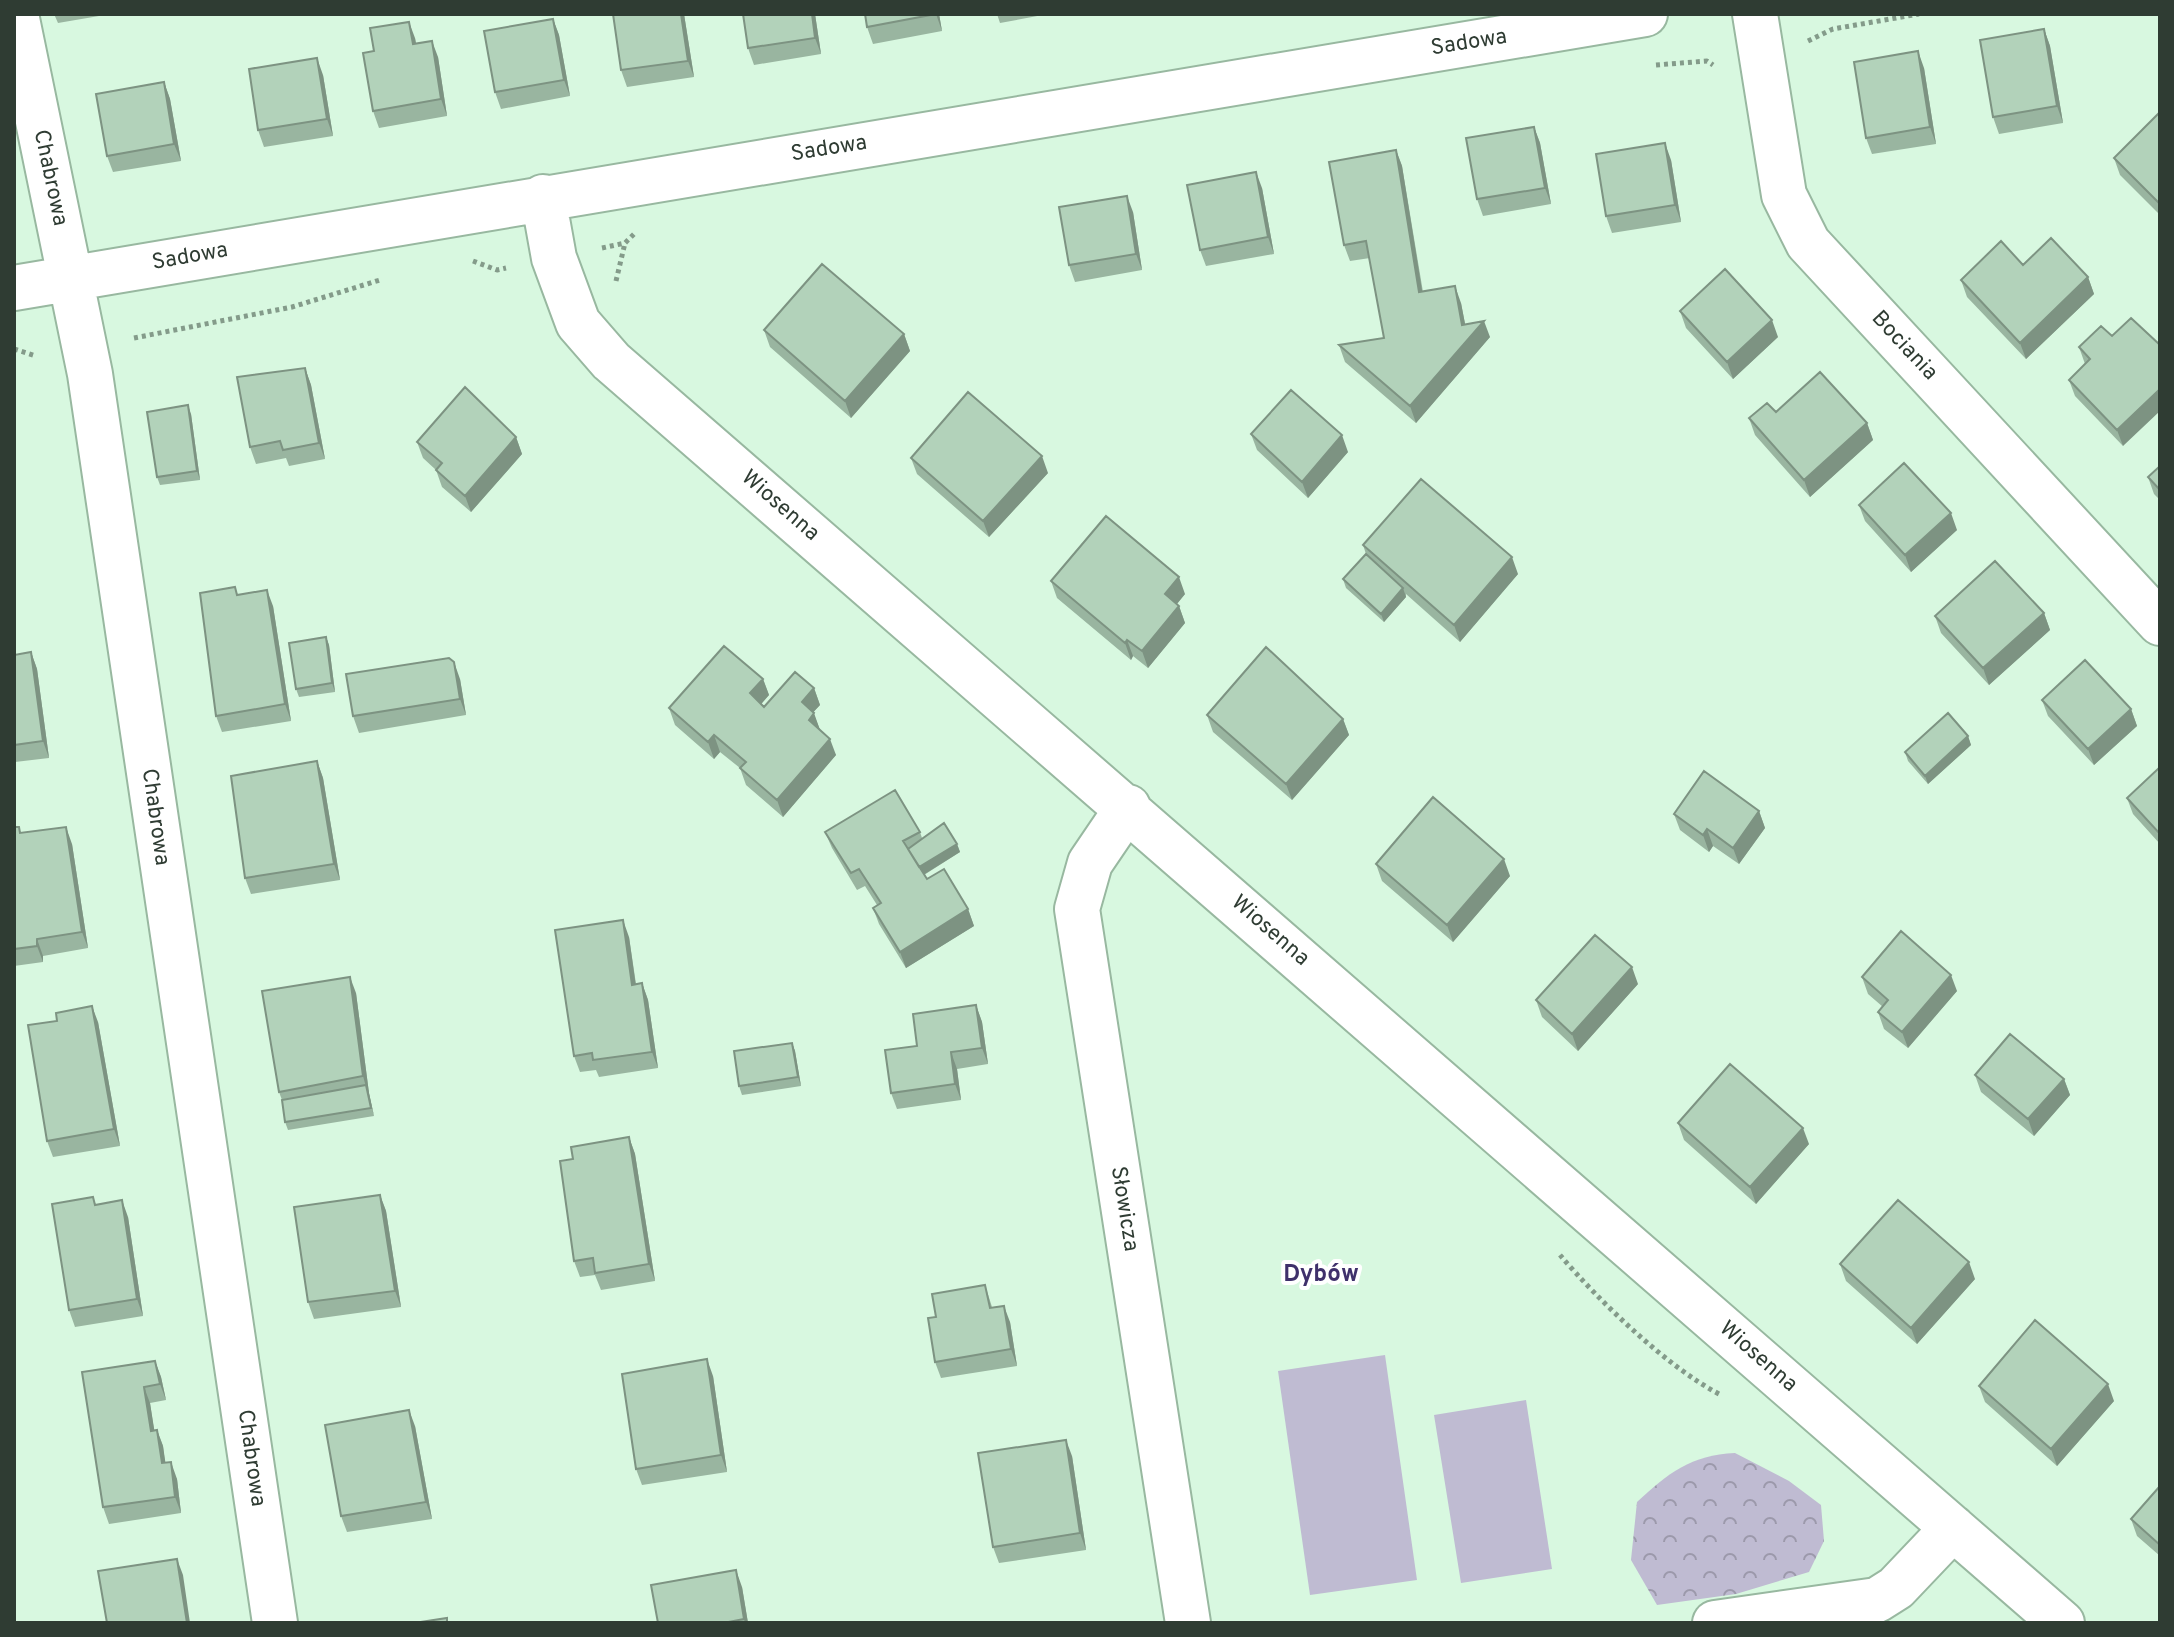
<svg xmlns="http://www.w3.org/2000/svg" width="2174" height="1637" font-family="Overpass,sans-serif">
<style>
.forest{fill:url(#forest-crowns)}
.pitch{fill:#bfbbd2}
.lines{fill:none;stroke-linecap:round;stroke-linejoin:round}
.minor-casing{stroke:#98b8a0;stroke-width:48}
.path{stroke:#849b8a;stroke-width:5;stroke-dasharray:4 4;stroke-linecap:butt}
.minor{stroke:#fff;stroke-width:44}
.wall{fill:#99b5a0}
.shaded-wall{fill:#7d9382}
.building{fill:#b2d2ba;stroke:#7d9382;stroke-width:2}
.labels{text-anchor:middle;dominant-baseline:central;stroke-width:8;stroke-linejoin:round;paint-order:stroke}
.street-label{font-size:22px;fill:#2f3c33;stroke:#fff}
.neighbourhood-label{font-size:24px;font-weight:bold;fill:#3f306b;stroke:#fff}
</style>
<defs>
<pattern id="forest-crowns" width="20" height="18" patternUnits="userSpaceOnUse" patternTransform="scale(2)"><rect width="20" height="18" fill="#bfbbd2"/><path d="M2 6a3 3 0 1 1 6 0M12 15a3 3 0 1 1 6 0" fill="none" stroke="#9c99ab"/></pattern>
</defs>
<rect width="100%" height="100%" fill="#d8f8e0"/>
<path class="forest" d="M1735,1453L1789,1481L1821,1505L1824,1541L1809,1572L1736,1594L1657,1605L1631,1560L1637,1502C1668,1473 1691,1455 1735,1453Z"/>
<path class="pitch" d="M1385,1355L1417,1580L1310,1595L1278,1371Z
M1526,1400L1552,1569L1461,1583L1434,1415Z"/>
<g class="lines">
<g class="minor-casing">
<path id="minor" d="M16,14L90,374L275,1623
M1755,14L1784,195L1808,243L2160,623
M543,197L554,258L578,323L611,361L2062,1623
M14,288L1645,14
M1128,807L1090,863L1077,909L1188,1623
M1715,1623L1877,1600L1896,1588L1953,1528"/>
</g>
<path class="path" d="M1808,41L1833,29L1919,14
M1656,65L1707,61L1713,65
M602,248L625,243L635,233
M473,261L497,270L506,268
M616,281L625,243
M134,338L292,307L380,280
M14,349L36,356
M1560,1255C1599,1301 1668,1368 1721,1395"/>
<use href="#minor" class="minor"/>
</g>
<path class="wall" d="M54,14H99V16L58,23Z
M613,14H684L694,77L627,87L621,70Z
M815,14L821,54L754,65L748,48Z
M865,14H939L942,31L873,44L867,27Z
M997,14H1048L1000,23Z
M553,19L559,35L570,96L501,109L495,92Z
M2044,29L2050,46L2063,123L1999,134L1993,117Z
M415,38L416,44L438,57L447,116L379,128L373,111L374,51Z
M1924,68L1936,144L1872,154L1866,138Z
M323,75L333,136L264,147L258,130Z
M164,82L170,99L181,161L113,172L107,156Z
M2160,112V215L2120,175L2114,158Z
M1534,127L1540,143L1551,204L1483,216L1477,199Z
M1396,150L1402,166L1423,292L1461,303L1465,324L1490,337L1416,423L1345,362L1339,345L1384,338L1370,258L1350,261L1344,245Z
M1671,160L1681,222L1612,233L1606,216Z
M1262,188L1274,254L1206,266L1200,250Z
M1133,212L1142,270L1075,282L1069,265Z
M2023,265L2088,277L2094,294L2026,359L1967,297L1961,280Z
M1680,311L1778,337L1733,379L1686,328Z
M764,330L904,334L910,351L851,418L770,347Z
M2112,336L2123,446L2075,396L2069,380L2085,364L2079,347Z
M305,368L311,385L325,459L289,466L286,458L256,464L250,447Z
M1776,412L1867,423L1873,440L1810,497L1755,435L1749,418Z
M191,414L200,480L160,485L157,477Z
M1251,434L1348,452L1308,498L1257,450Z
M516,437L522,454L471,512L442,487L436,470L423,458L417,442Z
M911,458L1048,473L989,537L917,474Z
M2160,466V500L2154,494L2148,477Z
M1859,505L1957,530L1911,572L1865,521Z
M1363,545L1518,574L1460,642L1406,594V597L1384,622L1346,588L1343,579L1366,554Z
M1051,581L1185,594L1177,604L1179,606L1185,623L1148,668L1133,656L1131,660L1057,598Z
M238,595L273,606L291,721L222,732L216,716Z
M2044,613L2050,630L1989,685L1941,633L1935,616Z
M326,637L329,645L335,692L299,697L296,689Z
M31,652L37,669L49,758L15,762L16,773L14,774V655Z
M460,679L466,715L359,733L353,716Z
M763,679L769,695L761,704L764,707L814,688L820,705L813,712L820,730L836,755L783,817L746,785L740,768L720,752L714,759L675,725L669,708Z
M2042,700L2131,709L2137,726L2094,765L2048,716Z
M1207,715L1343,719L1349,735L1292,800L1213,732Z
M1968,736L1971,745L1928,784L1908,761L1905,752Z
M317,761L323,778L340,880L251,894L245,878Z
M2160,767V844L2133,814L2127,798Z
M1759,811L1765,828L1739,864L1713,846L1709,852L1680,830L1674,814Z
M14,827L22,833L72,844L88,948L43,956V962L14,966Z
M825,832H920L922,838L957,844L960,852L924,875L927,879L968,909L974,926L906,968L879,924L873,908L877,905L865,886L857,890L832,848Z
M1376,864L1510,876L1453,942L1382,881Z
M629,937L636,984L642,983L648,1000L658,1068L599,1077L596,1070L580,1072L574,1056Z
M1862,977L1957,991L1908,1048L1884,1029L1878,1012L1883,1007L1868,994Z
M1638,984L1578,1051L1542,1017L1536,1000Z
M356,993L369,1093L374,1116L288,1130L285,1122L282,1100L279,1092Z
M976,1005L982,1022L988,1064L957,1069L961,1100L897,1109L891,1093L917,1046Z
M98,1022L120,1146L53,1157L47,1141Z
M792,1043L795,1051L801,1086L742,1095L739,1086Z
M1975,1075L2064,1079L2070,1095L2034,1136L1981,1092Z
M1678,1123L1809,1144L1756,1204L1684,1140Z
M629,1137L635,1154L655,1281L601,1290L595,1275L580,1277L574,1261Z
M380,1195L386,1211L401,1307L314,1319L308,1302Z
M128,1217L143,1316L75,1327L69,1310Z
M1840,1264L1975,1279L1917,1344L1846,1281Z
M985,1285L992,1307L1010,1322L1017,1366L941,1378L935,1362L936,1317Z
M155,1361L161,1377L166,1400L150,1403L154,1430H157L163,1446L165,1463L177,1479L181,1513L109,1524L103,1507L82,1372Z
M713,1376L727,1472L642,1485L636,1469Z
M1979,1386L2114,1401L2057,1466L1985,1402Z
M415,1426L432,1519L347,1532L341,1516Z
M1072,1456L1086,1550L999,1563L993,1547Z
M2160,1486V1556L2137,1536L2131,1519Z
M742,1587L748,1623H658Z"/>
<path class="shaded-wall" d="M681,14H684L694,77L688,61Z
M812,14H815L821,54L815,38Z
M936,14H939L942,31Z
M553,19L559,35L570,96L564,80Z
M409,22L415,38L419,61L413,44Z
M2044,29L2050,46L2063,123L2057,106Z
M432,41L438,57L447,116L441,99Z
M1918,51L1924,68L1936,144L1930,127Z
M317,58L323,75L333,136L327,119Z
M164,82L170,99L181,161L174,144Z
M1534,127L1540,143L1551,204L1545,188Z
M1665,143L1671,160L1681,222L1675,205Z
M1396,150L1402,166L1425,309L1419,292Z
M1256,172L1262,188L1274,254L1268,237Z
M1127,196L1133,212L1142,270L1136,254Z
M2088,277L2094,294L2026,359L2020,343Z
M1455,286L1461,303L1468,339L1484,321L1490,337L1416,423L1410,406L1462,325Z
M1772,320L1778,337L1733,379L1727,362Z
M904,334L910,351L851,418L845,401Z
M305,368L311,385L325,459L319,443Z
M2160,389V411L2123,446L2117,430Z
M188,405L191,414L200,480L197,471Z
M1867,423L1873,440L1810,497L1804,480Z
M1342,435L1348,452L1308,498L1302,482Z
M516,437L522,454L471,512L465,496Z
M1042,456L1048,473L989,537L983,521Z
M1951,513L1957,530L1911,572L1905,555Z
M1512,557L1518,574L1460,642L1454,625Z
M1179,577L1185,594L1171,611L1165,594Z
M1403,588L1406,597L1384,622L1381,614Z
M267,590L273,606L291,721L285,704Z
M1179,606L1185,623L1148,668L1142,651Z
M2044,613L2050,630L1989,685L1983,668Z
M326,637L329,645L335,692L332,683Z
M1127,640L1133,656L1131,660L1125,643Z
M31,652L37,669L49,758L43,741Z
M454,662L460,679L466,715L460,699Z
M763,679L769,695L756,710L750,693Z
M814,688L820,705L808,718L802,702Z
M2131,709L2137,726L2094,765L2088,749Z
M814,713L820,730L809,720Z
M1343,719L1349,735L1292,800L1286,784Z
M714,735L720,752L714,759L708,742Z
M1968,736L1971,745L1928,784L1925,776Z
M830,739L836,755L783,817L777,800Z
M317,761L323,778L340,880L334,864Z
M1759,811L1765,828L1739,864L1733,848Z
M66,827L72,844L88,948L82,932Z
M1707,829L1713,846L1709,852L1703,835Z
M957,844L960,852L920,877L917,868Z
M1504,859L1510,876L1453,942L1447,925Z
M968,909L974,926L906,968L900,952Z
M623,920L629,937L638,1001L632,985Z
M37,939L43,956V962L37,946Z
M1632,967L1638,984L1578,1051L1572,1034Z
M1951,975L1957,991L1908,1048L1902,1032Z
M350,977L356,993L369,1093L374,1116L363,1076Z
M642,983L648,1000L658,1068L652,1052Z
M976,1005L982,1022L988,1064L982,1048Z
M92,1006L98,1022L120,1146L114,1129Z
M792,1043L795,1051L801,1086L798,1077Z
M951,1052L957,1069L961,1100L955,1084Z
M2064,1079L2070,1095L2034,1136L2028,1119Z
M1803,1128L1809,1144L1756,1204L1750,1187Z
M629,1137L635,1154L655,1281L649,1264Z
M380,1195L386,1211L401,1307L395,1291Z
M122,1200L128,1217L143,1316L137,1299Z
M1969,1262L1975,1279L1917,1344L1911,1328Z
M1004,1306L1010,1322L1017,1366L1011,1349Z
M707,1359L713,1376L727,1472L721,1455Z
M155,1361L161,1377L166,1400L160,1384Z
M2108,1384L2114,1401L2057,1466L2051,1449Z
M144,1387L150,1403L157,1447L151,1431Z
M409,1410L415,1426L432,1519L426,1502Z
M157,1430L163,1446L168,1480L162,1463Z
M1066,1440L1072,1456L1086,1550L1080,1533Z
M171,1462L177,1479L181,1513L175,1497Z
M177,1559L183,1575L190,1623H187Z
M736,1570L742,1587L748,1623H745L744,1619Z"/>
<path class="building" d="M613,14H681L688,61L621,70Z
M743,14H812L815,38L748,48Z
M865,14H936L867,27Z
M553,19L564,80L495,92L484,31Z
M409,22L413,44L432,41L441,99L373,111L363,53L374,51L370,28Z
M2044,29L2057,106L1993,117L1980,40Z
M1918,51L1930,127L1866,138L1854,62Z
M317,58L327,119L258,130L249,69Z
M164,82L174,144L107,156L96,94Z
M2160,112V202L2159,203L2114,158Z
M1534,127L1545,188L1477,199L1466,138Z
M1665,143L1675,205L1606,216L1596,154Z
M1396,150L1419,292L1455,286L1462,325L1484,321L1410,406L1339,345L1384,338L1366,241L1344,245L1329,162Z
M1256,172L1268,237L1200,250L1187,185Z
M1127,196L1136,254L1069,265L1059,207Z
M2051,238L2088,277L2020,343L1961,280L2001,241L2023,265Z
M822,264L904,334L845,401L764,330Z
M1725,269L1772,320L1727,362L1680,311Z
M2131,318L2160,345V389L2117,430L2069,380L2090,359L2079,347L2101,326L2112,336Z
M305,368L319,443L283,450L280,441L250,447L237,377Z
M1820,372L1867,423L1804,480L1749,418L1767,403L1776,412Z
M465,387L516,437L465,496L436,470L442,463L417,442Z
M1291,390L1342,435L1302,482L1251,434Z
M968,392L1042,456L983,521L911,458Z
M188,405L197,471L157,477L147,412Z
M1904,463L1951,513L1905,555L1859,505Z
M2160,466V490L2148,477Z
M1421,479L1512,557L1454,625L1363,545Z
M1106,516L1179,577L1165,594L1179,606L1142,651L1127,640L1125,643L1051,581Z
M1366,554L1403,588L1381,614L1343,579Z
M1995,561L2044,613L1983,668L1935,616Z
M235,587L237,595L267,590L285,704L216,716L200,593Z
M326,637L332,683L296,689L289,643Z
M724,646L763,679L750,693L764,707L795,672L814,688L802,702L814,713L809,720L830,739L777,800L740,768L746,762L714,735L708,742L669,708Z
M1266,647L1343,719L1286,784L1207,715Z
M31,652L43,741L14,745V655Z
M449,658L454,662L460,699L353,716L346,674Z
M2085,660L2131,709L2088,749L2042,700Z
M1948,713L1968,736L1925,776L1905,752Z
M317,761L334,864L245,878L231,776Z
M2160,767V834L2127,798Z
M1704,771L1759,811L1733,848L1707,829L1703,835L1674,814Z
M895,790L920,832L903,841L927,879L944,869L968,909L900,952L873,908L881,903L859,869L851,873L825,832Z
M1433,797L1504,859L1447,925L1376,864Z
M944,823L957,844L919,867L908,849Z
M14,827H19L20,833L66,827L82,932L37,939V946L14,949Z
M623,920L632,985L642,983L652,1052L593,1060L592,1053L574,1056L555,930Z
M1901,931L1951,975L1902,1032L1878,1012L1888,1000L1862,977Z
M1595,935L1632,967L1572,1034L1536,1000Z
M350,977L363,1076L279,1092L262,991Z
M976,1005L982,1048L951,1052L955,1084L891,1093L885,1050L917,1046L913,1014Z
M92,1006L114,1129L47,1141L28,1025L57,1021L56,1013Z
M2010,1034L2064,1079L2028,1119L1975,1075Z
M792,1043L798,1077L739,1086L734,1051Z
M1730,1064L1803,1128L1750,1187L1678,1123Z
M366,1085L371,1108L285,1122L282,1100Z
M629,1137L649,1264L595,1273L593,1258L574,1261L560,1161L573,1159L571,1147Z
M380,1195L395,1291L308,1302L294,1207Z
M93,1197L95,1205L122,1200L137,1299L69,1310L52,1204Z
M1898,1200L1969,1262L1911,1328L1840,1264Z
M985,1285L990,1308L1004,1306L1011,1349L935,1362L928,1318L936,1317L932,1294Z
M2035,1320L2108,1384L2051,1449L1979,1386Z
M707,1359L721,1455L636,1469L622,1374Z
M155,1361L160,1384L144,1387L151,1431L157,1430L162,1463L171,1462L175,1497L103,1507L82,1372Z
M409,1410L426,1502L341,1516L325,1425Z
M1066,1440L1080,1533L993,1547L978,1453Z
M2160,1486V1545L2131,1519Z
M177,1559L187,1623H107L98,1571Z
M736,1570L744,1619L728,1622V1623H658L651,1585Z
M447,1618V1623H414Z"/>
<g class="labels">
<g class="street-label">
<text transform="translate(1469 43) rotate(-9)">Sadowa</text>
<text transform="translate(829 149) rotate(-9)">Sadowa</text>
<text transform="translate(50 178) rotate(78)">Chabrowa</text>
<text transform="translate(190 257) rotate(-10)">Sadowa</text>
<text transform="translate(1904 346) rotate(47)">Bociania</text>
<text transform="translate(780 506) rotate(41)">Wiosenna</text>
<text transform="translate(155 817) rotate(82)">Chabrowa</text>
<text transform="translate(1270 931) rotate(41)">Wiosenna</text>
<text transform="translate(1124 1209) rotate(81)">Słowicza</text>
<text transform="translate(1758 1357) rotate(41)">Wiosenna</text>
<text transform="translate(251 1458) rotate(82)">Chabrowa</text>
</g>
<g class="neighbourhood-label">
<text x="1321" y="1275">Dybów</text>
</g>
</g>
<rect width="2174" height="1637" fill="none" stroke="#2f3c33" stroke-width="32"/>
</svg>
